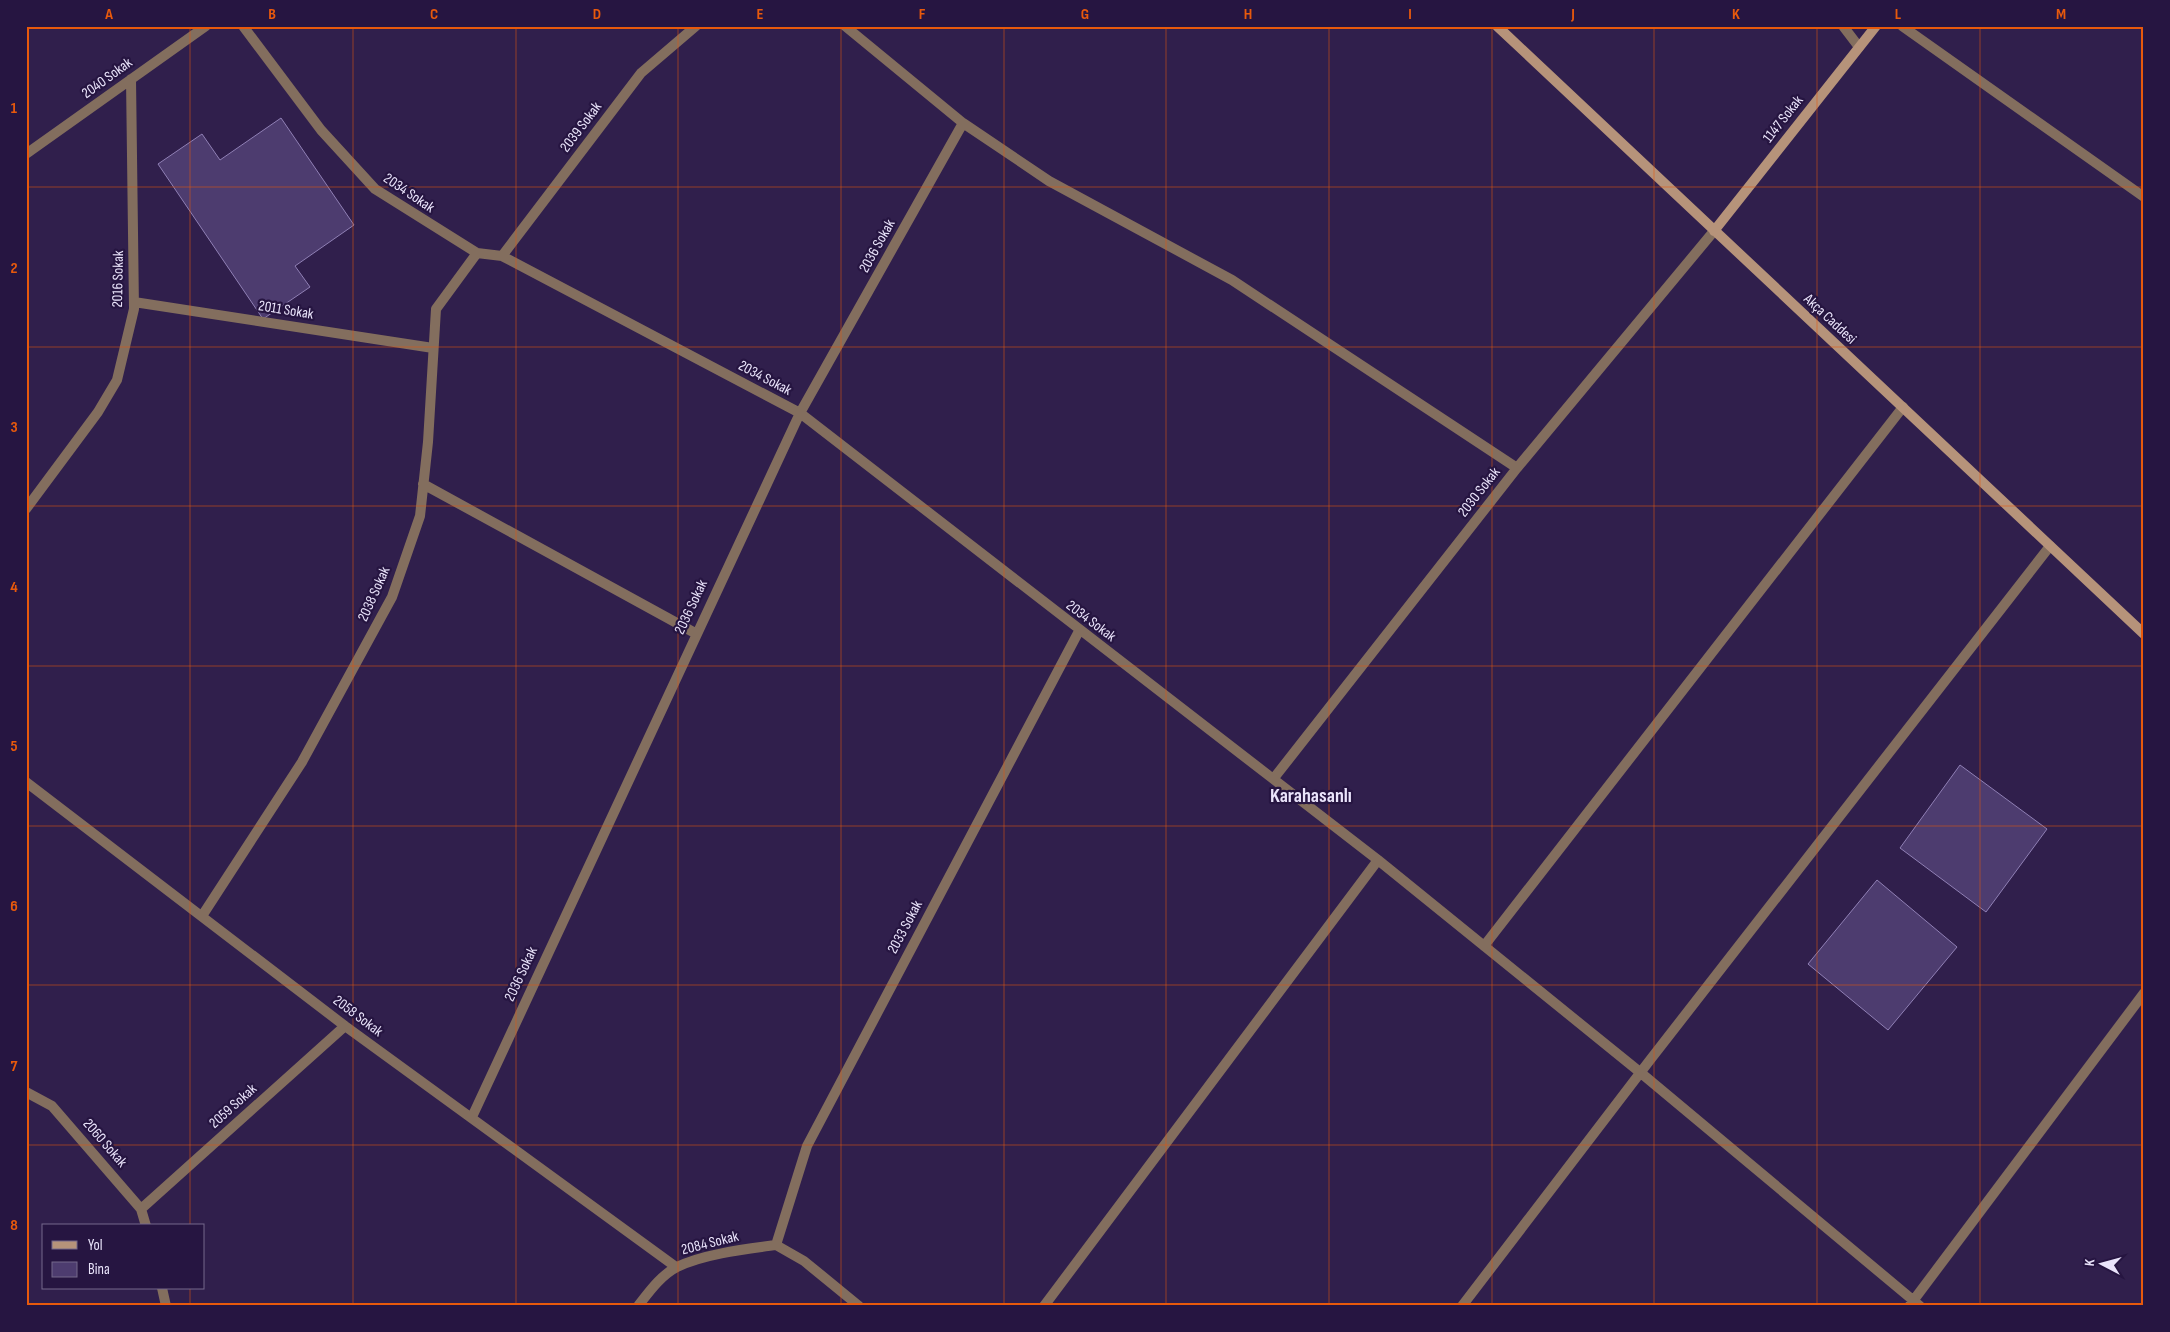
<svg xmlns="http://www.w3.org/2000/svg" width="2170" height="1332" font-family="'Sofia Sans Condensed',sans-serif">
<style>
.building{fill:#4d3c6f;stroke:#9080b5}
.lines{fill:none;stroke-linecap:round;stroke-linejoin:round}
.street{stroke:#836e5e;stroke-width:10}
.secondary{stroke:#b6937a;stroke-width:10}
.grid{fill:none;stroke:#e8590c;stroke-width:1;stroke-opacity:0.55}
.labels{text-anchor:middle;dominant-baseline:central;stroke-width:4.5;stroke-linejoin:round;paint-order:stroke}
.street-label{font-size:15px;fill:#eae4fb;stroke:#261541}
.district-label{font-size:20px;font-weight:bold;fill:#eae4fb;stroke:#261541}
.neatline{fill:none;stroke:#e8590c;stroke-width:2}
.grid-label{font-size:16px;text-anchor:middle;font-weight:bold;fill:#e8590c}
</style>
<rect width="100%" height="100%" fill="#301f4c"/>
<path class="building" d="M281,118L354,225L295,266L310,287L263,319L158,164L202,134L220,160Z
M1960,765L2047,829L1986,912L1900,848Z
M1877,880L1957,947L1888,1030L1808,964Z"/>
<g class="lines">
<path class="street" d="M243,26L321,130L375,189L477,253L502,256L800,413L1378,860L1641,1073L1920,1306
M845,26L963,123L1049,181L1232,280L1517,468
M1843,26L1859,47
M1902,26L2144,197
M26,154L206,26
M502,256L641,73L696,26
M134,302L433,348
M423,484L695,633
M26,509L98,412L117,380L134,309L131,79
M1274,778L1517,468L1714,231
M26,782L345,1026L676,1267
M202,916L302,762L392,597L420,516L428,442L436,309L477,253
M1484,946L1903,407
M26,1092L52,1106L141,1209L146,1226
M472,1117L800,413L963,123
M141,1209L345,1026
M776,1245L807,1146L1079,631
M776,1245L804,1261L859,1306
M162,1288L166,1306
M1910,1305L2144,993
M638,1306C649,1292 661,1275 677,1267C703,1254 746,1249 776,1245
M1044,1306L1378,860
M1462,1306L1650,1060L2050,546"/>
<path class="secondary" d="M1497,26L2144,634
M1714,231L1876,26"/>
</g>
<path class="grid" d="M190,26V1226M353,26V1306M516,26V1306M678,26V1306M841,26V1306M1004,26V1306M1166,26V1306M1329,26V1306M1492,26V1306M1654,26V1306M1817,26V1306M1980,26V1306M26,187H2144M26,347H2144M26,506H2144M26,666H2144M26,826H2144M26,985H2144M26,1145H2144M190,1288V1306"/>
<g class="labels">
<g class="street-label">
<text transform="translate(107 78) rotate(-36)">2040 Sokak</text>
<text transform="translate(1783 119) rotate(-52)">1147 Sokak</text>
<text transform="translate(581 127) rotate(-53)">2039 Sokak</text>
<text transform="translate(409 193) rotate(34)">2034 Sokak</text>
<text transform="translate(877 246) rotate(-61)">2036 Sokak</text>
<text transform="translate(118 279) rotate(-89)">2016 Sokak</text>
<text transform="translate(286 310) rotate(9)">2011 Sokak</text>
<text transform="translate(1830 319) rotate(43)">Akça Caddesi</text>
<text transform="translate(765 378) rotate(28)">2034 Sokak</text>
<text transform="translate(1479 492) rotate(-52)">2030 Sokak</text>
<text transform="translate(374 594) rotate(-66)">2038 Sokak</text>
<text transform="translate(691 607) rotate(-65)">2036 Sokak</text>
<text transform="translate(1091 621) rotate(37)">2034 Sokak</text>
<text transform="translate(905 927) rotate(-62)">2033 Sokak</text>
<text transform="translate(521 974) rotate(-65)">2036 Sokak</text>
<text transform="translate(358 1016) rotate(37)">2058 Sokak</text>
<text transform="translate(233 1106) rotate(-42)">2059 Sokak</text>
<text transform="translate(105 1143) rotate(49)">2060 Sokak</text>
<text transform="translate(710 1243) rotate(-14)">2084 Sokak</text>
</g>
<g class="district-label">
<text x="1311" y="796">Karahasanlı</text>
</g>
</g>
<rect width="2170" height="1332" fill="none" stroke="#261541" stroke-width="55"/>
<rect x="42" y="1224" width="162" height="65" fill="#261541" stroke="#74688b"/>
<rect x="52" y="1241" width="25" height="8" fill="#b6937a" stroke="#74688b"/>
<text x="88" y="1250" font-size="15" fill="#eae4fb">Yol</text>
<rect x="52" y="1262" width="25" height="15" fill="#4d3c6f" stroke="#74688b"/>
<text x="88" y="1274" font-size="15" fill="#eae4fb">Bina</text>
<g transform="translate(2102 1264) rotate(276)" stroke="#261541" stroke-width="4" paint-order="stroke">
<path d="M0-4L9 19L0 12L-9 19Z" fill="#eae4fb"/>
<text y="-8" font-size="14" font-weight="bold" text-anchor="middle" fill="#eae4fb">K</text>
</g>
<rect x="28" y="28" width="2114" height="1276" class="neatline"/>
<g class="grid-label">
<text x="109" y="19">A</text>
<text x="272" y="19">B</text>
<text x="434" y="19">C</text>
<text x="597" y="19">D</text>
<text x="760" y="19">E</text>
<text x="922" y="19">F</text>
<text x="1085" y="19">G</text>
<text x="1248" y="19">H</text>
<text x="1410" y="19">I</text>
<text x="1573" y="19">J</text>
<text x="1736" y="19">K</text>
<text x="1898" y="19">L</text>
<text x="2061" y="19">M</text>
<text x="14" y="113">1</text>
<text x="14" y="273">2</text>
<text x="14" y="432">3</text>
<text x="14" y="592">4</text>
<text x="14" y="751">5</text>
<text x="14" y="911">6</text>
<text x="14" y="1071">7</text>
<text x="14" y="1230">8</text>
</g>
</svg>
